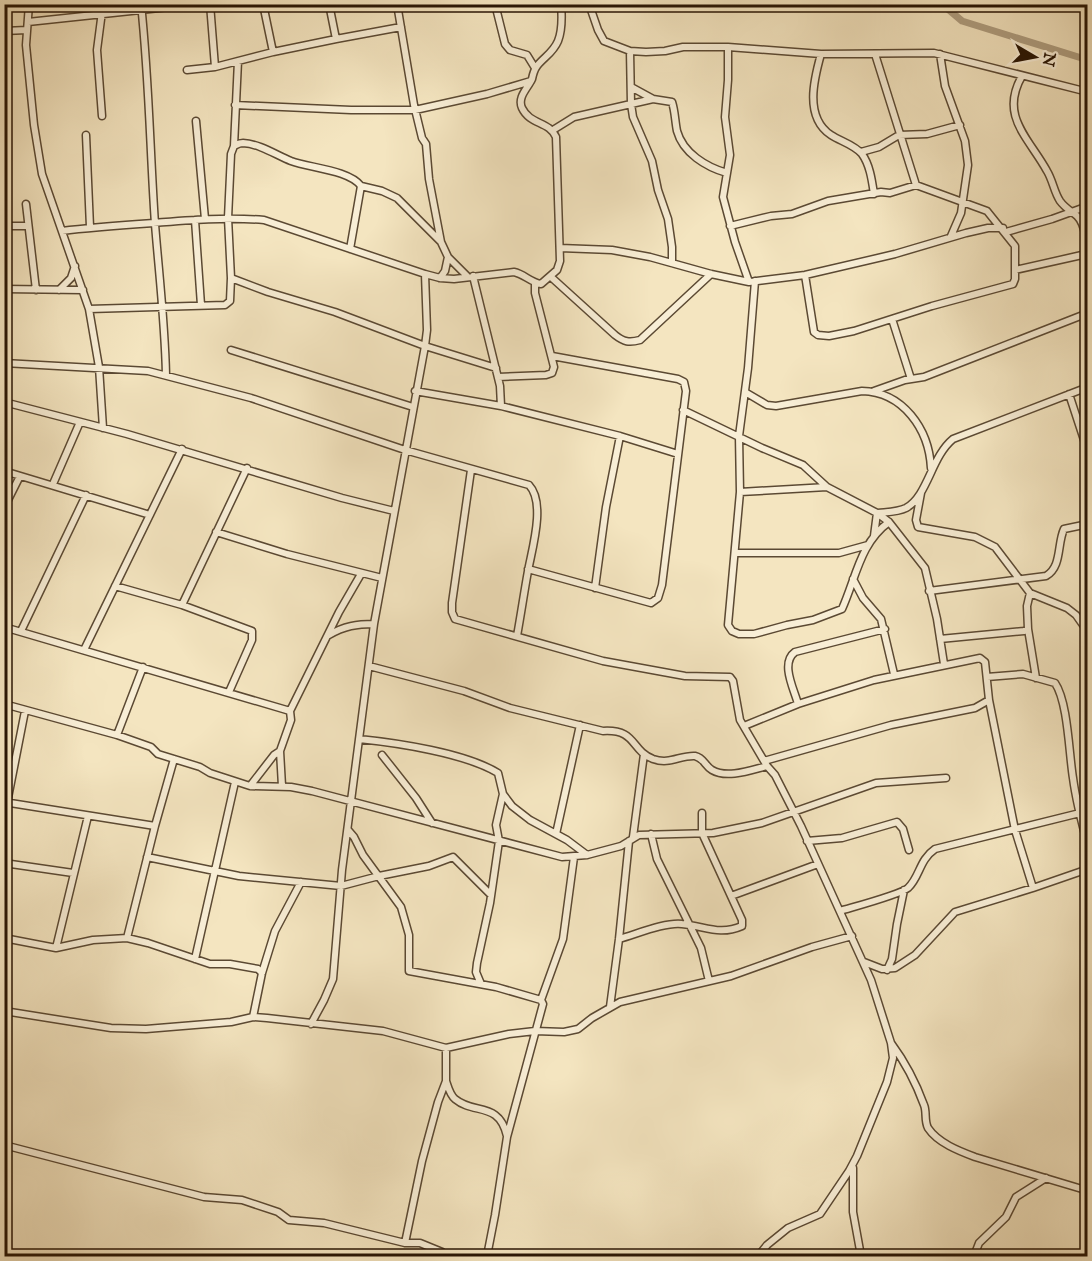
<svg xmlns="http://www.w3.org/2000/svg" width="1092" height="1261" font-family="'IM FELL English',serif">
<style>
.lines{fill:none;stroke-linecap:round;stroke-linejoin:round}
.canal{stroke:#af9e80;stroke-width:7}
.minor-casing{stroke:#5b4933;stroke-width:9}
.minor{stroke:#f8eed6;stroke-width:6}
</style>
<rect width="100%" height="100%" fill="#f4e5c0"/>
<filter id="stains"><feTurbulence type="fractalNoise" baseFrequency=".00333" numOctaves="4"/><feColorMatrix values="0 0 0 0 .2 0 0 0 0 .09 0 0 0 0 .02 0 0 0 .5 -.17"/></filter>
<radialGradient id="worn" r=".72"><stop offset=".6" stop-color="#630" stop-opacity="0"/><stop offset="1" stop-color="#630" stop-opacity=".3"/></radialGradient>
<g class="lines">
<path class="canal" d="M942,4L962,21L1088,60"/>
<g class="minor-casing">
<path id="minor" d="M29,4L26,45L34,125L42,174L89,309L99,367L103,428
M141,4C149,78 150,151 155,224C159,274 165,324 166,375
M210,4L215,67
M263,4L273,52
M397,4L414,105L422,138L426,144L429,179L441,242L448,257L468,277
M495,4L505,44L510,50L527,55L535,68
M589,4L598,30L604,41L630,51L646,52L665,51L683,47H728L821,54L934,53L1088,92
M28,22L197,4
M4,31L27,30
M336,39L401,27
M728,47V80L725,117L730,155L723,197L735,242L749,282
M630,51L631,104L633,117L652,161L658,190L668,219L672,247V263
M821,54C814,79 804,117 831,135C840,141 855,145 862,154C870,165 872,181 874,194
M875,54L916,185
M940,54L945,86L965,141L968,165L961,213L951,236
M187,70L215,67L273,52L336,39L329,4
M1022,76C999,116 1029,138 1047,171C1053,181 1054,192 1060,201C1065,208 1071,211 1077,216C1085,223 1085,237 1088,246
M631,87L653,99
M235,105L351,110H415L487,94L531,81
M102,116L97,50L103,4
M196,121L205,219
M553,130L574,117L653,99L672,102C675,111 675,121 677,131C683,153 706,167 727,173
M86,135L90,227
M234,146L238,61
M861,152L879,147L899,135L927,134L960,125
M361,186L382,191L397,198L440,241
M26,204L36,290
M195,220L201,305
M4,226H28
M730,226L771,216L792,214L828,201L881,192L890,193L916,185L987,211L1015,246V279L1013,284L932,306L854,331L829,336L818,335L814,332L805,275
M62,231C92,227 123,225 153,223C190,220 227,217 264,220L425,274L440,278L454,279L514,272C524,274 530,282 541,284L557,270L560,261L556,137C549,121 530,125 522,108C517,97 528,88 532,79C533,74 534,70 537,66C544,57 553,53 558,41C562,31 562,16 561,4
M1006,232L1052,219L1088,206
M560,248L612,250L650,257L711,274L749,282L805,275L895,254L966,233L988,228H1003
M350,249L361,186C349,170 310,168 291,161C276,155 260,144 243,143C239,143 238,144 234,146L231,154L228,218L231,278L268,292L335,312L425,346L496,368
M1015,270L1082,255H1088
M551,277L615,335C624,342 629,343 640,340L711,274
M440,278L445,271L448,257
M755,281L748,368L739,436L740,492L728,625L732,631L739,634H754L787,625L813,620L842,609C856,578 860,543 889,522
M4,289L83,290
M59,290L71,278L75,266
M89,309L225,305L230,301L231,278
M892,319L911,379
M231,350L413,407
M4,363L148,371L251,398L405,450L529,485C546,503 532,549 528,571C524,593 521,614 517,636
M498,377L546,375L552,373L554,367L535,293V283
M415,391L501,406L500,386L473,276
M874,391L905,380L924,377L1088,313
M745,392L767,405L776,406L862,391C903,392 929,429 931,468
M1069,394L1088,452
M4,402L127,434L342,498L394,511
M501,406L620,436L678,454
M683,410L762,448L803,465L827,487L877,513L889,522L925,568L937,619L944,664
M471,470L452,603V612L455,619L603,661L685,676L730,677L733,681L740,720L767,766L775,775L801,826L871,980L891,1043L893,1058L887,1082L857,1156L849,1171L820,1214L788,1228L767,1245L758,1256
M4,471L150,515
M53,484L80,422
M740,492L827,487
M921,493L916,520L918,527L975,537L995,547L1030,593L1067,608L1076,615L1088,632
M4,508L20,476
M878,513C887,512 898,512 906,508C928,496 931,457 953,439L1088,387
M216,532L287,554L382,578
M874,536L877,513
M735,553H839L868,545
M528,569L651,603L658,598L662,585L686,391L684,382L678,379L552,356
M853,579L863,598L881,619L894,674
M115,586L182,605L252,631V640L229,692
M595,588L606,507L620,436
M929,591L1046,576C1062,567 1057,544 1064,529L1088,524
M182,605L247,468
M4,627L290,711L291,720L280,751L282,786
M1028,629L1036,678
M21,631L86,495
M329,635C344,626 357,624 374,624
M940,639L1024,631L1028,629L1027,606L1030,593
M84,650L182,449
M369,666L464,691L510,708L603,731C637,729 630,750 653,759C670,765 680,755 695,756C704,758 705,766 712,770C727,779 751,770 767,766
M987,677L1023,674L1055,683C1068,702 1069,754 1073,778C1076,801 1082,824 1088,846
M989,700L1015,830L1033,888
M4,704L117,735L151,747L158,754L200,767L210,773L250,786L291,787L312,791L562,857L587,855L621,846L639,835L713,833L762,823L876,783L946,778
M798,704C794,689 780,663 795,652L885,629
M290,711L339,612L361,574
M744,726L798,704L874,680L980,658L985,662L989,700L975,708L891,725L764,761
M117,735L143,667
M359,739C398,743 465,753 498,773L503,794L512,806L530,820L567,840L587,855
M382,755L416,798L432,823
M250,786L274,755L280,751
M4,802L155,826
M7,803L25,711
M348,830L354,837L363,855L401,907L409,935V971L496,987L541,1000L543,1004L507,1137L495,1215L487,1256
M556,834L580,725
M651,834L657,859L701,948L709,981
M633,837L644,754
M807,841L842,838L897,822L903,829L909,850
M147,857L239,876L341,886L379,876L429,866L453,857L491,895
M4,863L73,873
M731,896L818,864
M840,911C853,907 899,895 908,888C920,877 919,860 935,849L1088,811
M4,938L56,948L93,940L127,938L148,943L210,964H230L258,969L262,973
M127,938L155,826L174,759
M619,939C637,934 665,922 682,924C705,926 719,936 742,926V920L702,833V813
M56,948L88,816
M195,959L235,782
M864,962L882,969L895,968L915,955L955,912L1033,888L1088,869
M887,970L892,959L897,924L904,890
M481,984L476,972L477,963L490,903L499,841L496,825L503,794
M541,1000L563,939L574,857
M610,1007L619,939L629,841
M4,1011L111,1028L146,1029L231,1022L253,1017L267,1018L383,1031L446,1048L509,1034L535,1031L564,1032L578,1029L592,1018L620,1002L731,976L812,947L852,936
M253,1017L262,973L275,931L301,882
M311,1024L324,1000L333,979L342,870L374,624L425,346L427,330L425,274
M891,1043C905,1062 916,1083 924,1105C927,1112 924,1120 928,1128C938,1143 959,1151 975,1157L1082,1189L1088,1193
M446,1081C448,1087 450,1095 455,1099C474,1115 499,1101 507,1136
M4,1145L204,1197L242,1200L278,1212L289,1220L324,1223L405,1243H420L442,1252L447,1256
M853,1168V1212L861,1256
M405,1243L422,1161L438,1102L446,1081V1048
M974,1256L979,1243L1006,1217L1016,1197L1046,1178"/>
</g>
<use href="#minor" class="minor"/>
</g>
<rect width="1092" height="1261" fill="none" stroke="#f4e5c0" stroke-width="24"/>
<rect x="6" y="6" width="1080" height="1249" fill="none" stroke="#281504" stroke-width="3"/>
<rect x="12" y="12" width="1068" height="1237" fill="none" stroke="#281504" stroke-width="1.5"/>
<g transform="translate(1035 57) rotate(100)" stroke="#f8eed6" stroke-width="4.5" paint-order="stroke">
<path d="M0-4.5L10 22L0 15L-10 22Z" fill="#281504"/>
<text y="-9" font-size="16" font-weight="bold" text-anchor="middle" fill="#281504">N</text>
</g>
<rect width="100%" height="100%" filter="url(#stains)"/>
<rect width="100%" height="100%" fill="url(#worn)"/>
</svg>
